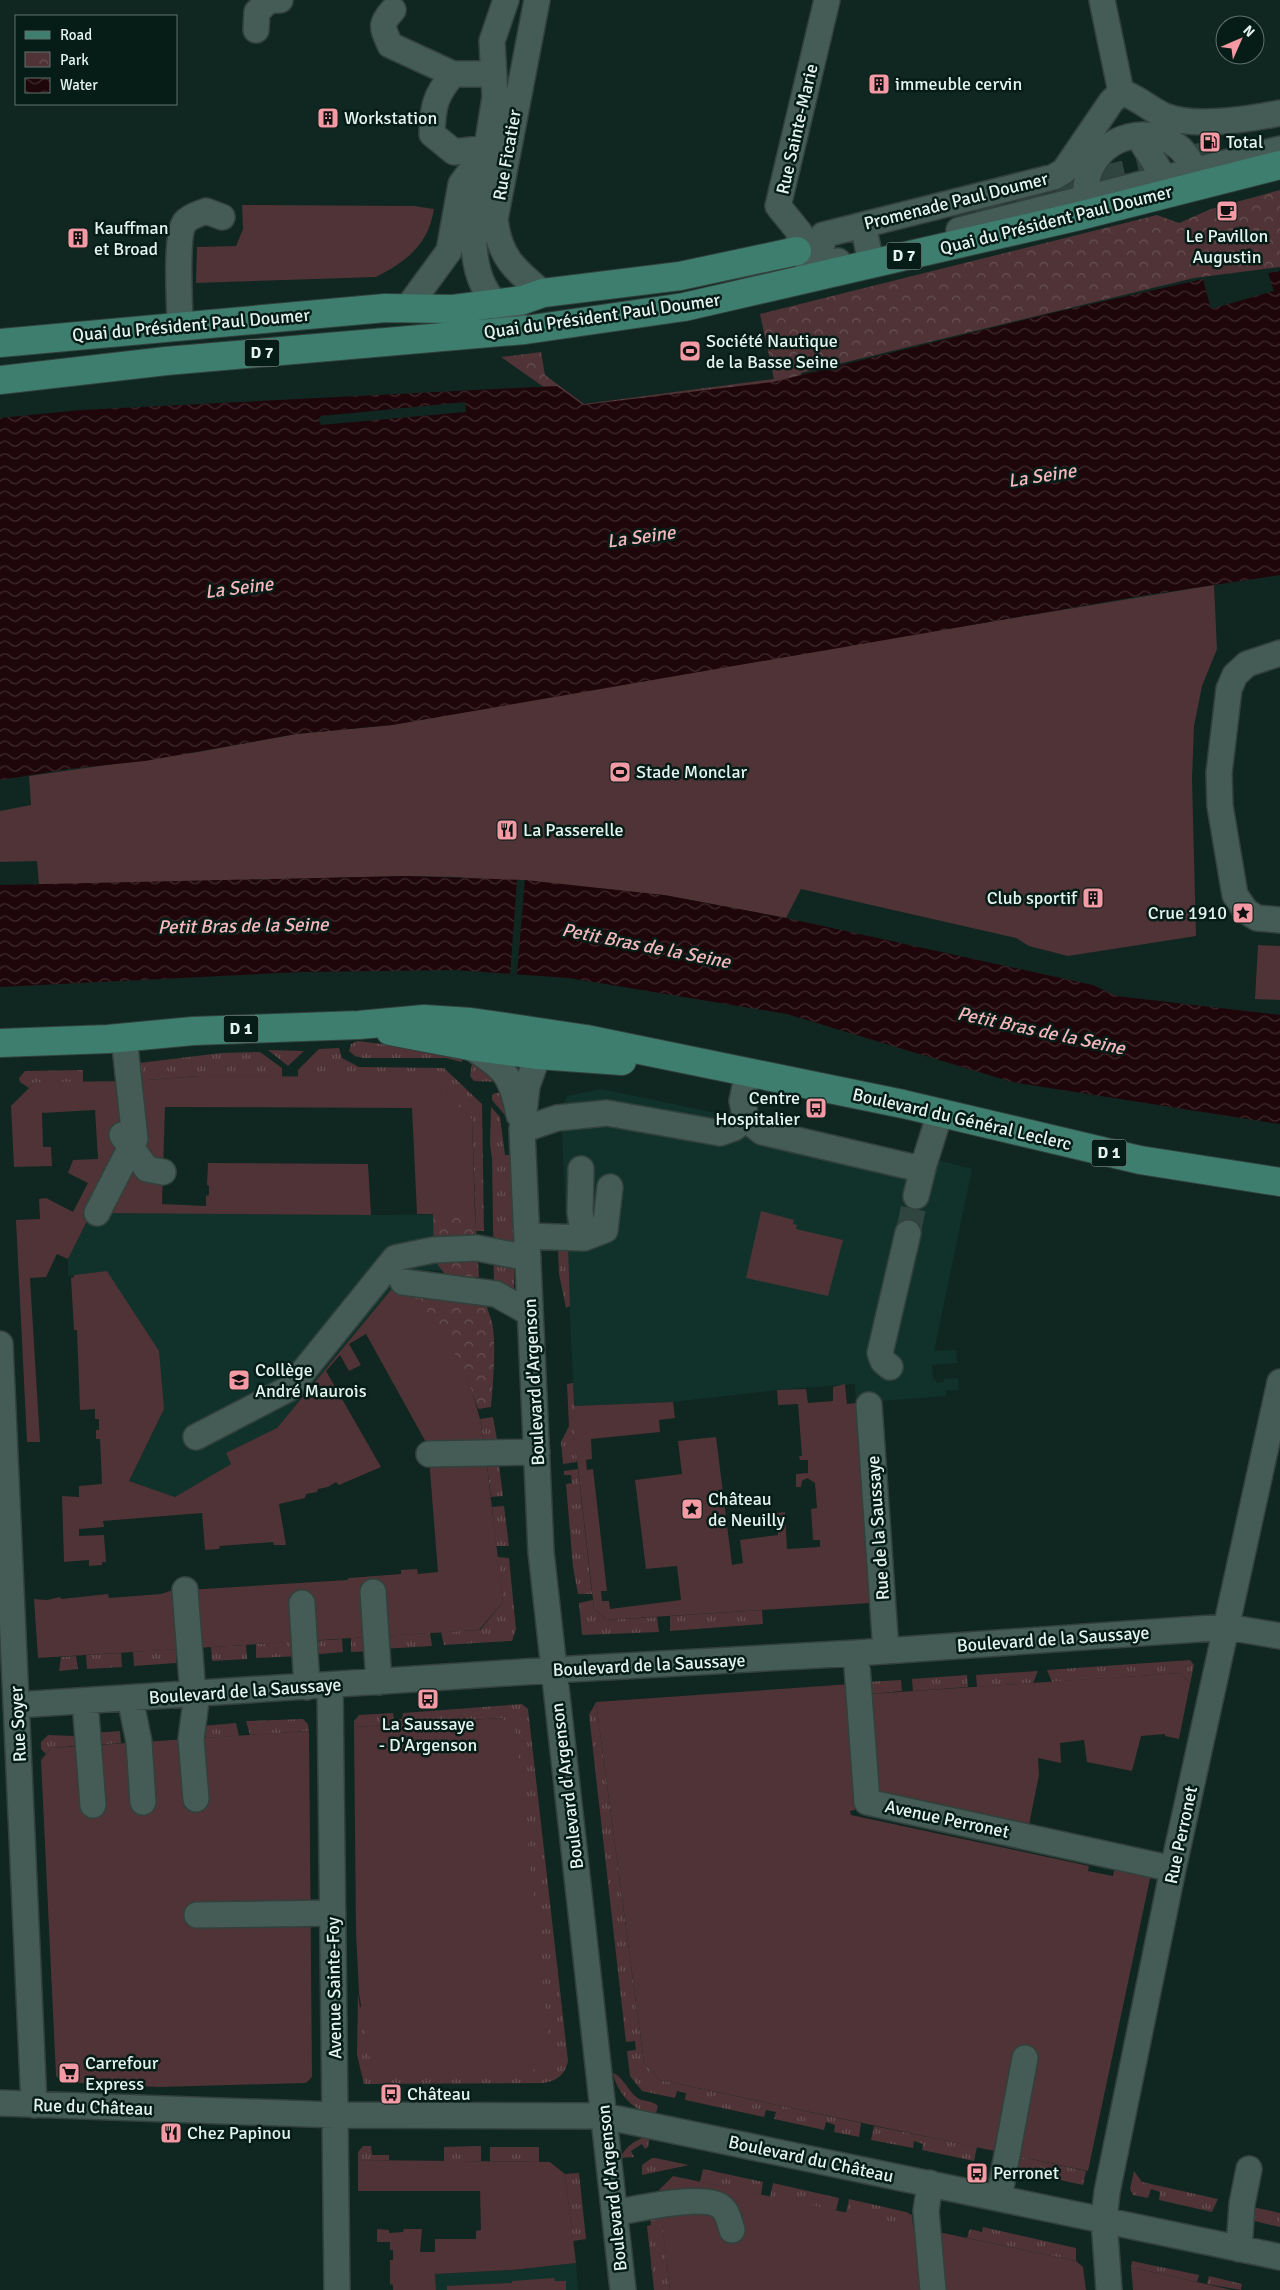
<svg xmlns="http://www.w3.org/2000/svg" width="1280" height="2290" font-family="Signika,sans-serif">
<style>
.built{fill:#11322b}
.grass{fill:url(#grass-tufts)}
.park{fill:url(#park-crowns)}
.garden{fill:#4f3336}
.water{fill:url(#water-waves)}
.pier{fill:#102621}
.lines{fill:none;stroke-linecap:round;stroke-linejoin:round}
.minor-tunnel{stroke:#304540;stroke-width:25;stroke-dasharray:25 12;stroke-linecap:butt}
.major-tunnel{stroke:#304540;stroke-width:28;stroke-dasharray:28 14;stroke-linecap:butt}
.minor-casing{stroke:#32413c;stroke-width:28}
.major-casing{stroke:#32413c;stroke-width:30}
.minor{stroke:#445c55;stroke-width:25}
.major{stroke:#3e7e6f;stroke-width:28}
.labels{text-anchor:middle;dominant-baseline:central;stroke-width:5;stroke-linejoin:round;paint-order:stroke}
.shield{fill:#061c17;stroke:#a2b2ae;stroke-width:1}
.shield-label{font-size:16px;font-weight:bold;fill:#e5f3ee}
.poi-label{font-size:18px;fill:#e5f3ee;stroke:#061c17;text-anchor:start}
.street-label{font-size:18px;fill:#e5f3ee;stroke:#061c17}
.water-label{font-size:19px;font-style:italic;fill:#f6b7bc;stroke:#061c17}
</style>
<defs>
<pattern id="grass-tufts" width="24" height="20" patternUnits="userSpaceOnUse" patternTransform="scale(1.25)"><rect width="24" height="20" fill="#4f3336"/><path d="M3 7l-1-3M5 7V3M7 7l1-3M15 17l-1-3M17 17v-4M19 17l1-3" fill="none" stroke="#685153"/></pattern>
<pattern id="park-crowns" width="20" height="18" patternUnits="userSpaceOnUse" patternTransform="scale(1.25)"><rect width="20" height="18" fill="#4f3336"/><path d="M2 6a3 3 0 1 1 6 0M12 15a3 3 0 1 1 6 0" fill="none" stroke="#685153"/></pattern>
<pattern id="water-waves" width="16" height="10" patternUnits="userSpaceOnUse" patternTransform="scale(1.25)"><rect width="16" height="10" fill="#1f060a"/><path d="M0 5q4-4 8 0t8 0" fill="none" stroke="#3f2b2e"/></pattern>
</defs>
<rect width="100%" height="100%" fill="#102621"/>
<path class="built" d="M601,1089L927,1157L972,1169L934,1351L956,1350L957,1363L932,1365L933,1379L936,1380V1383L944,1382V1379L958,1378L959,1390H946V1396L856,1403L855,1384L777,1390L673,1402L574,1406L561,1110L567,1096Z
M91,1213L371,1215L475,1214L479,1277L448,1278L443,1270L406,1271L277,1428L226,1453L231,1464L175,1497L129,1481L164,1409L107,1271L68,1276V1259Z
M576,2263L578,2290H436L435,2274L512,2270Z"/>
<path class="grass" d="M358,1041L463,1054L462,1062L446,1058H363L355,1056L349,1051L351,1044Z
M339,1048L342,1058L359,1067L444,1068L482,1104L484,1231H476L472,1119L298,1077V1070L319,1049Z
M268,1050L304,1051L288,1066Z
M260,1052L282,1068V1077L199,1076L134,1081L131,1064L221,1053Z
M473,1058L501,1082L474,1081L470,1076Z
M83,1070V1082H35L29,1088L20,1082L19,1078L25,1071Z
M495,1093H504L509,1120L492,1100V1095Z
M491,1107L500,1117L505,1155H515L514,1295L494,1288L492,1159L490,1144Z
M568,1247L570,1306L566,1308L559,1274L558,1249Z
M573,1383L577,1462L563,1464L561,1442L569,1426L567,1384Z
M493,1417L498,1445L484,1444L480,1419Z
M486,1457H498L503,1496L491,1497Z
M578,1469L592,1594H578L573,1567L566,1484L572,1483L571,1475H564V1471Z
M504,1506L509,1546H496L492,1507Z
M497,1557L509,1558L516,1629L512,1641L444,1645L441,1632L480,1630L503,1602Z
M593,1600L594,1609L607,1620L657,1617L659,1632L582,1635L579,1603Z
M762,1610L763,1624L670,1631V1616Z
M430,1633L432,1646L382,1649L381,1636Z
M372,1637L373,1651L351,1652V1638Z
M342,1639L343,1652L309,1655L310,1641Z
M300,1641L301,1656L256,1658V1644Z
M246,1645L247,1659L212,1661L211,1647Z
M176,1649V1663L134,1666L133,1652Z
M121,1653L122,1667L87,1669L86,1655Z
M76,1656L78,1669L59,1671L61,1657Z
M1190,1660L1194,1665L1190,1684L1181,1673L1052,1682L1047,1670Z
M1038,1671L1033,1683L977,1687L976,1675Z
M967,1675L968,1687L913,1691L912,1679Z
M901,1680L902,1691L869,1694L866,1682Z
M596,1702L644,2063L660,2080L861,2123L859,2137L834,2132L835,2125L826,2122L824,2130L774,2119L776,2112L766,2110L764,2117L685,2100L686,2093L677,2091L675,2098L642,2091L630,2076L627,2051L636,2050L635,2041L626,2042L589,1715Z
M522,1704L528,1709L568,2061C565,2075 557,2081 543,2083L364,2084L357,2055L358,1994L360,2008L502,1718L354,1727V1721L359,1715L393,1713L394,1719H402L403,1713Z
M303,1719L308,1724L309,1731L250,1735L246,1721Z
M236,1723L239,1736L206,1738L202,1726Z
M120,1731L121,1743L94,1745L93,1733Z
M48,1735L74,1736L75,1746L51,1748L46,1754L41,1749V1742Z
M613,2073C622,2076 628,2090 636,2097C642,2102 652,2100 658,2106L655,2117C635,2111 617,2094 613,2073Z
M874,2126L977,2147L974,2161L922,2150L923,2144L914,2141L913,2148L871,2140Z
M650,2136L648,2147L645,2149L642,2144L631,2151L634,2157L620,2158C626,2146 637,2138 650,2136Z
M363,2146H371L372,2155H389V2160H358V2152Z
M481,2146V2161H444V2147Z
M490,2147H539V2162L490,2161Z
M1012,2155L1086,2171L1083,2185L1009,2169Z
M652,2158H655L689,2165L642,2175V2165Z
M703,2169L763,2182L761,2195L700,2182Z
M1134,2171L1142,2182L1218,2199L1212,2212L1159,2200L1160,2192L1151,2189L1148,2198L1133,2195L1130,2189Z
M579,2173L586,2239L573,2241L565,2174Z
M773,2183L839,2198L836,2211L770,2197Z
M849,2199L906,2212L912,2215L913,2227L846,2213Z
M1253,2207L1280,2213V2227L1250,2220Z
M661,2213L670,2290H654L647,2226L651,2225L650,2215Z
M983,2227L1076,2248V2261L967,2238L970,2229L982,2232Z
M1132,2261L1199,2275L1197,2282L1131,2267Z
M1209,2276L1242,2284L1241,2290L1207,2284Z"/>
<path class="park" d="M1280,190V267L1194,278L801,373L802,384L581,413L501,357L541,352L545,375L584,404L774,379L760,314L1157,215L1179,223L1211,209Z
M433,1214H475L479,1277L448,1278L434,1260Z
M404,1286L487,1298C485,1310 492,1316 493,1328C496,1354 493,1381 491,1407L478,1409C463,1361 437,1324 404,1286Z"/>
<path class="garden" d="M242,205L414,206L434,209C428,245 407,261 376,277L196,283L197,247L236,246L243,229Z
M1214,585L1217,649L1202,686L1194,726L1192,779L1196,936L1068,956L1029,946L1016,938L801,889L786,918L664,895L457,877L407,876L39,885L37,861L0,862V811L31,805L29,776L198,752L296,734L392,725L734,664Z
M1258,945L1280,946V1000L1255,999Z
M199,1076L428,1077L472,1119L475,1214H417L412,1108L165,1107L162,1204L206,1206V1196L209,1195V1186L207,1185L208,1163L368,1164L371,1215L91,1213L68,1259L57,1254L46,1277L30,1278L40,1442H27L16,1220L40,1219L39,1199L46,1198L73,1212L88,1183L68,1173L73,1160L98,1159L95,1110L42,1113L43,1147H51L52,1166L14,1167L11,1106L35,1082L134,1081Z
M761,1211L794,1220L793,1224L797,1225L796,1229L843,1240L828,1296L746,1278Z
M107,1271L159,1351L164,1409L129,1481L175,1497L231,1464L226,1453L277,1428L399,1280L434,1320L449,1343L462,1367L472,1391L480,1419L486,1457L503,1602L479,1630L38,1658L34,1599L47,1600L60,1597L61,1599L108,1594L109,1598L161,1594L170,1591L347,1580L349,1578L401,1574V1570L417,1569L418,1574L438,1572L428,1446L366,1334L349,1344L361,1365L349,1371L340,1355L326,1371L381,1467L339,1485L336,1482L328,1487L318,1489L317,1492L306,1494L305,1498L279,1504L286,1545H274L273,1542L220,1546L219,1549L205,1550L202,1513L103,1521L104,1527L79,1529V1536L104,1535L106,1562H102V1565L89,1566V1560L64,1562L62,1496L79,1497V1486L102,1484L100,1439H96V1430H99V1419H95V1409L80,1410L77,1330H74L71,1278L74,1277V1275Z
M845,1384L847,1404L856,1403L870,1603L607,1620L594,1609L575,1441L574,1406L673,1402L675,1418L659,1420L660,1432L591,1439L592,1459L586,1460L587,1470L593,1469L607,1591H601L602,1601H609L610,1609L681,1600L677,1566L646,1569L635,1480L682,1474L678,1441L716,1437L732,1565L743,1563L740,1540L778,1535L776,1513L785,1512L787,1549L820,1547V1540H813L811,1509L817,1508L815,1483L807,1478L802,1481L801,1487H796V1474L808,1473V1460H800L799,1456H802L798,1404L778,1405L777,1390L806,1389L808,1403L833,1401V1387Z
M1181,1673L1190,1684L1179,1739L1165,1736V1734L1141,1736L1132,1771L1087,1762L1084,1740L1060,1743L1061,1763L1038,1758L1039,1775L1029,1825L880,1793L876,1789L869,1694Z
M851,1684L855,1810L850,1811L851,1815L1089,1866L1088,1871L1113,1876L1115,1866L1151,1874L1088,2171L660,2080L644,2063L596,1702Z
M502,1718L516,1731L551,2058L528,2074L372,2072L359,1993L356,1932L354,1727Z
M309,1731L312,2077L306,2083L159,2087L62,2082L56,2076L41,1760L51,1748Z
M358,2160L550,2162L565,2174L576,2263L512,2270L435,2274L436,2290H393V2285L390,2284V2260H393V2250H390V2242H377V2229L389,2230V2233L403,2232L404,2229H422L420,2252H435V2239H476V2231L481,2230L480,2191H358Z
M673,2176L1076,2261L1083,2267L1086,2290H670L658,2191Z
M1131,2267L1232,2290H1133Z
M554,2278L555,2281H566V2290H447V2286L512,2283V2281Z"/>
<path class="water" d="M1280,271V575L1140,596L392,725L296,734L145,761L68,769L0,780V418L81,410L557,386L583,405L773,382L1048,314L1203,279L1211,309L1274,291L1268,273Z
M407,876L525,880L664,895L786,918L1093,985L1116,996L1280,1015V1124L1012,1082L787,1014L569,978L455,970L301,972L0,987V885Z"/>
<path class="pier" d="M465,402L466,412L321,425L318,420L321,416Z
M517,880H525L517,974H510Z"/>
<g class="lines">
<path class="minor-tunnel" d="M908,1233L916,1196"/>
<path class="major-tunnel" d="M975,209L1213,154"/>
<g class="minor-casing">
<path id="minor" d="M506,0L492,41L495,97L474,229C472,277 486,302 525,330
M537,0L495,219C499,257 515,270 543,293
M1102,0L1121,92
M393,10C379,25 383,28 390,45L453,74H493
M256,30L257,12L269,0H280
M453,74C435,96 433,105 432,134L454,152L488,148
M1138,136L1165,179
M1085,198C1086,188 1086,177 1091,168C1106,135 1149,125 1177,146C1186,152 1190,162 1196,171
M863,225L869,253
M959,230L1280,149
M797,251L800,233L778,206L827,0
M838,261L809,268L807,256C817,252 825,247 823,235L1054,177L1064,171L1111,102L1121,92C1138,97 1150,110 1165,116C1194,128 1250,119 1280,113
M408,307L449,251L461,184L485,152
M180,326C180,306 175,235 185,222C190,216 199,214 206,211L222,217
M1280,653L1247,664L1235,675L1229,689L1219,773L1220,806L1235,895L1246,911L1257,918L1280,920
M469,1046C505,1068 511,1074 519,1115
M538,1055L527,1086L522,1130L541,1552L623,2290
M748,1073L742,1101L746,1119L762,1132L912,1167L924,1164L940,1113
M522,1130L557,1118L607,1113L720,1133L734,1128L746,1119
M122,1135L147,1169L163,1172
M581,1169L580,1212L584,1238
M916,1196L924,1164
M97,1213L135,1139L124,1037
M527,1236L584,1238L605,1230L610,1187
M403,1282L496,1294L530,1313
M0,1344L34,2105
M890,1367L883,1361L880,1353L908,1233
M869,1405L886,1651
M196,1437L290,1388L395,1258L433,1250L477,1248L528,1258
M429,1454L537,1452
M185,1590L193,1694
M373,1592L379,1682
M302,1603L307,1687
M856,1653L867,1802L1173,1869
M330,1685L337,2290
M130,1698L139,1742L143,1802
M85,1701L93,1805
M17,1705L553,1670L856,1653L1227,1627L1280,1636
M196,1799L191,1739L197,1694
M197,1915L333,1913
M0,2103L336,2115L604,2116L1280,2257
M930,2183L926,2211L933,2290
M999,2198L1025,2058
M615,2213C636,2209 703,2194 720,2206C728,2211 729,2221 732,2230
M1239,2249L1242,2204L1249,2169
M1109,2290L1104,2220L1107,2192L1173,1869L1280,1382"/>
</g>
<g class="major-casing">
<path id="major" d="M0,343L385,308L453,309L523,300L543,293L680,276L797,251
M0,380L166,361L525,330L684,307L1079,216L1280,165
M390,1031L469,1046L538,1055L622,1061
M0,1043L108,1039L193,1031L359,1025L424,1019L471,1022L586,1039L903,1104L1140,1160L1280,1182"/>
</g>
<use href="#minor" class="minor"/>
<use href="#major" class="major"/>
</g>
<defs>
<g id="building-square" transform="scale(1.125)"><rect x="-9" y="-9" width="18" height="18" rx="4" fill="#f49aa4" stroke="#061c17"/><path d="M-4-6H4V6H1V3H-1V6H-4ZM-2.5-4.3h1.7v1.8h-1.7ZM.8-4.3h1.7v1.8H.8ZM-2.5-1h1.7V.8h-1.7ZM.8-1h1.7V.8H.8Z" fill="#111"/></g>
<g id="fuel-square" transform="scale(1.125)"><rect x="-9" y="-9" width="18" height="18" rx="4" fill="#f49aa4" stroke="#061c17"/><path d="M-5.5-6h7V0h2V4h1.3V-2.5L3-4.5l.8-.8L6-3V5H2.5V1h-1V6h-7ZM-4.2-4.7v3.2H.2V-4.7Z" fill="#111"/></g>
<g id="cafe-square" transform="scale(1.125)"><rect x="-9" y="-9" width="18" height="18" rx="4" fill="#f49aa4" stroke="#061c17"/><path d="M-5.5-4.5H6V0H3Q3 3.5 0 3.5H-2.5Q-5.5 3.5-5.5 0ZM3-3.2v2h1.7v-2ZM-6 4.5H4V6H-6Z" fill="#111"/></g>
<g id="stadium-square" transform="scale(1.125)"><rect x="-9" y="-9" width="18" height="18" rx="4" fill="#f49aa4" stroke="#061c17"/><path d="M0-5a6.5 5 0 1 0 0 10a6.5 5 0 1 0 0-10ZM-3.5-1.8h7v3.6h-7Z" fill="#111"/></g>
<g id="restaurant-square" transform="scale(1.125)"><rect x="-9" y="-9" width="18" height="18" rx="4" fill="#f49aa4" stroke="#061c17"/><path d="M-5-6h1v4h1v-4h1v4h1v-4h1v5L-1.5 .5V6h-2V.5L-5-1ZM5-6V6H3V1.5H1.5Q1.5-4 5-6Z" fill="#111"/></g>
<g id="sight-square" transform="scale(1.125)"><rect x="-9" y="-9" width="18" height="18" rx="4" fill="#f49aa4" stroke="#061c17"/><path d="M0-6L1.8-2.2L6-1.7L2.9 1.2L3.7 5.4L0 3.3L-3.7 5.4L-2.9 1.2L-6-1.7L-1.8-2.2Z" fill="#111"/></g>
<g id="bus-square" transform="scale(1.125)"><rect x="-9" y="-9" width="18" height="18" rx="4" fill="#f49aa4" stroke="#061c17"/><path d="M-5-6H5V4H4V6H2V4H-2V6H-4V4H-5ZM-3.5-4V0h7V-4ZM-3.5 1.2v1.5H-2V1.2ZM2 1.2v1.5H3.5V1.2Z" fill="#111"/></g>
<g id="school-square" transform="scale(1.125)"><rect x="-9" y="-9" width="18" height="18" rx="4" fill="#f49aa4" stroke="#061c17"/><path d="M0-5L7-2L0 1L-7-2ZM-4 1L0 2.5L4 1V4Q0 6-4 4Z" fill="#111"/></g>
<g id="supermarket-square" transform="scale(1.125)"><rect x="-9" y="-9" width="18" height="18" rx="4" fill="#f49aa4" stroke="#061c17"/><path d="M-6-5.5h2.5l.6 2H6L4.5 2H-2.5L-4.4-4H-6ZM-1.5 3.2a1.3 1.3 0 1 0 .1 0ZM3 3.2a1.3 1.3 0 1 0 .1 0Z" fill="#111"/></g>
</defs>
<g fill-rule="evenodd">
<use href="#building-square" x="879" y="84"/>
<use href="#building-square" x="328" y="118"/>
<use href="#fuel-square" x="1210" y="142"/>
<use href="#cafe-square" x="1227" y="211"/>
<use href="#building-square" x="78" y="238"/>
<use href="#stadium-square" x="690" y="351"/>
<use href="#stadium-square" x="620" y="772"/>
<use href="#restaurant-square" x="507" y="830"/>
<use href="#building-square" x="1093" y="898"/>
<use href="#sight-square" x="1243" y="913"/>
<use href="#bus-square" x="816" y="1108"/>
<use href="#school-square" x="239" y="1380"/>
<use href="#sight-square" x="692" y="1509"/>
<use href="#bus-square" x="428" y="1699"/>
<use href="#supermarket-square" x="69" y="2073"/>
<use href="#bus-square" x="391" y="2094"/>
<use href="#restaurant-square" x="171" y="2133"/>
<use href="#bus-square" x="977" y="2173"/>
</g>
<g class="labels">
<g class="shield">
<rect x="886.5" y="242.5" width="35" height="27" rx="4"/>
<rect x="244.5" y="339.5" width="35" height="27" rx="4"/>
<rect x="223.5" y="1015.5" width="35" height="27" rx="4"/>
<rect x="1091.5" y="1139.5" width="35" height="27" rx="4"/>
</g>
<g class="shield-label">
<text x="904" y="256">D 7</text>
<text x="262" y="353">D 7</text>
<text x="241" y="1029">D 1</text>
<text x="1109" y="1153">D 1</text>
</g>
<g class="poi-label">
<text x="895" y="84">immeuble cervin</text>
<text x="344" y="118">Workstation</text>
<text x="1226" y="142">Total</text>
<text x="94" y="228">Kauffman<tspan x="94" dy="21">et Broad</tspan></text>
<text x="1227" y="236" text-anchor="middle">Le Pavillon<tspan x="1227" dy="21">Augustin</tspan></text>
<text x="706" y="341">Société Nautique<tspan x="706" dy="21">de la Basse Seine</tspan></text>
<text x="636" y="772">Stade Monclar</text>
<text x="523" y="830">La Passerelle</text>
<text x="1077" y="898" text-anchor="end">Club sportif</text>
<text x="1227" y="913" text-anchor="end">Crue 1910</text>
<text x="800" y="1098" text-anchor="end">Centre<tspan x="800" dy="21">Hospitalier</tspan></text>
<text x="255" y="1370">Collège<tspan x="255" dy="21">André Maurois</tspan></text>
<text x="708" y="1499">Château<tspan x="708" dy="21">de Neuilly</tspan></text>
<text x="428" y="1724" text-anchor="middle">La Saussaye<tspan x="428" dy="21">- D'Argenson</tspan></text>
<text x="85" y="2063">Carrefour<tspan x="85" dy="21">Express</tspan></text>
<text x="407" y="2094">Château</text>
<text x="187" y="2133">Chez Papinou</text>
<text x="993" y="2173">Perronet</text>
</g>
<g class="street-label">
<text transform="translate(797 129) rotate(-77)">Rue Sainte-Marie</text>
<text transform="translate(507 155) rotate(-80)">Rue Ficatier</text>
<text transform="translate(956 201) rotate(-14)">Promenade Paul Doumer</text>
<text transform="translate(1056 220) rotate(-14)">Quai du Président Paul Doumer</text>
<text transform="translate(602 316) rotate(-8)">Quai du Président Paul Doumer</text>
<text transform="translate(191 325) rotate(-5)">Quai du Président Paul Doumer</text>
<text transform="translate(962 1119) rotate(13)">Boulevard du Général Leclerc</text>
<text transform="translate(534 1382) rotate(-93)">Boulevard d'Argenson</text>
<text transform="translate(878 1528) rotate(-94)">Rue de la Saussaye</text>
<text transform="translate(1053 1639) rotate(-4)">Boulevard de la Saussaye</text>
<text transform="translate(649 1665) rotate(-3)">Boulevard de la Saussaye</text>
<text transform="translate(245 1691) rotate(-4)">Boulevard de la Saussaye</text>
<text transform="translate(18 1724) rotate(-93)">Rue Soyer</text>
<text transform="translate(567 1786) rotate(-97)">Boulevard d'Argenson</text>
<text transform="translate(947 1819) rotate(12)">Avenue Perronet</text>
<text transform="translate(1181 1835) rotate(-78)">Rue Perronet</text>
<text transform="translate(334 1988) rotate(-91)">Avenue Sainte-Foy</text>
<text transform="translate(93 2107) rotate(2)">Rue du Château</text>
<text transform="translate(811 2159) rotate(12)">Boulevard du Château</text>
<text transform="translate(612 2188) rotate(-96)">Boulevard d'Argenson</text>
</g>
<g class="water-label">
<text transform="translate(1042 476) rotate(-9)">La Seine</text>
<text transform="translate(641 537) rotate(-8)">La Seine</text>
<text transform="translate(239 588) rotate(-7)">La Seine</text>
<text transform="translate(243 926) rotate(-1)">Petit Bras de la Seine</text>
<text transform="translate(646 946) rotate(11)">Petit Bras de la Seine</text>
<text transform="translate(1041 1031) rotate(12)">Petit Bras de la Seine</text>
</g>
</g>
<rect x="15" y="15" width="162" height="90" fill="#061c17" stroke="#5f726d"/>
<rect x="25" y="31" width="25" height="8" fill="#3e7e6f" stroke="#5f726d"/>
<text x="60" y="40" font-size="15" fill="#e5f3ee">Road</text>
<rect x="25" y="52" width="25" height="15" fill="url(#park-crowns)" stroke="#5f726d"/>
<text x="60" y="65" font-size="15" fill="#e5f3ee">Park</text>
<rect x="25" y="78" width="25" height="15" fill="url(#water-waves)" stroke="#5f726d"/>
<text x="60" y="90" font-size="15" fill="#e5f3ee">Water</text>
<g transform="translate(1240 40) rotate(45)"><circle r="24" fill="#061c17" stroke="#5f726d"/>
<path d="M0-4L9 19L0 12L-9 19Z" fill="#f49aa4"/>
<text y="-8" font-size="14" font-weight="bold" text-anchor="middle" fill="#e5f3ee">N</text>
</g>
</svg>
